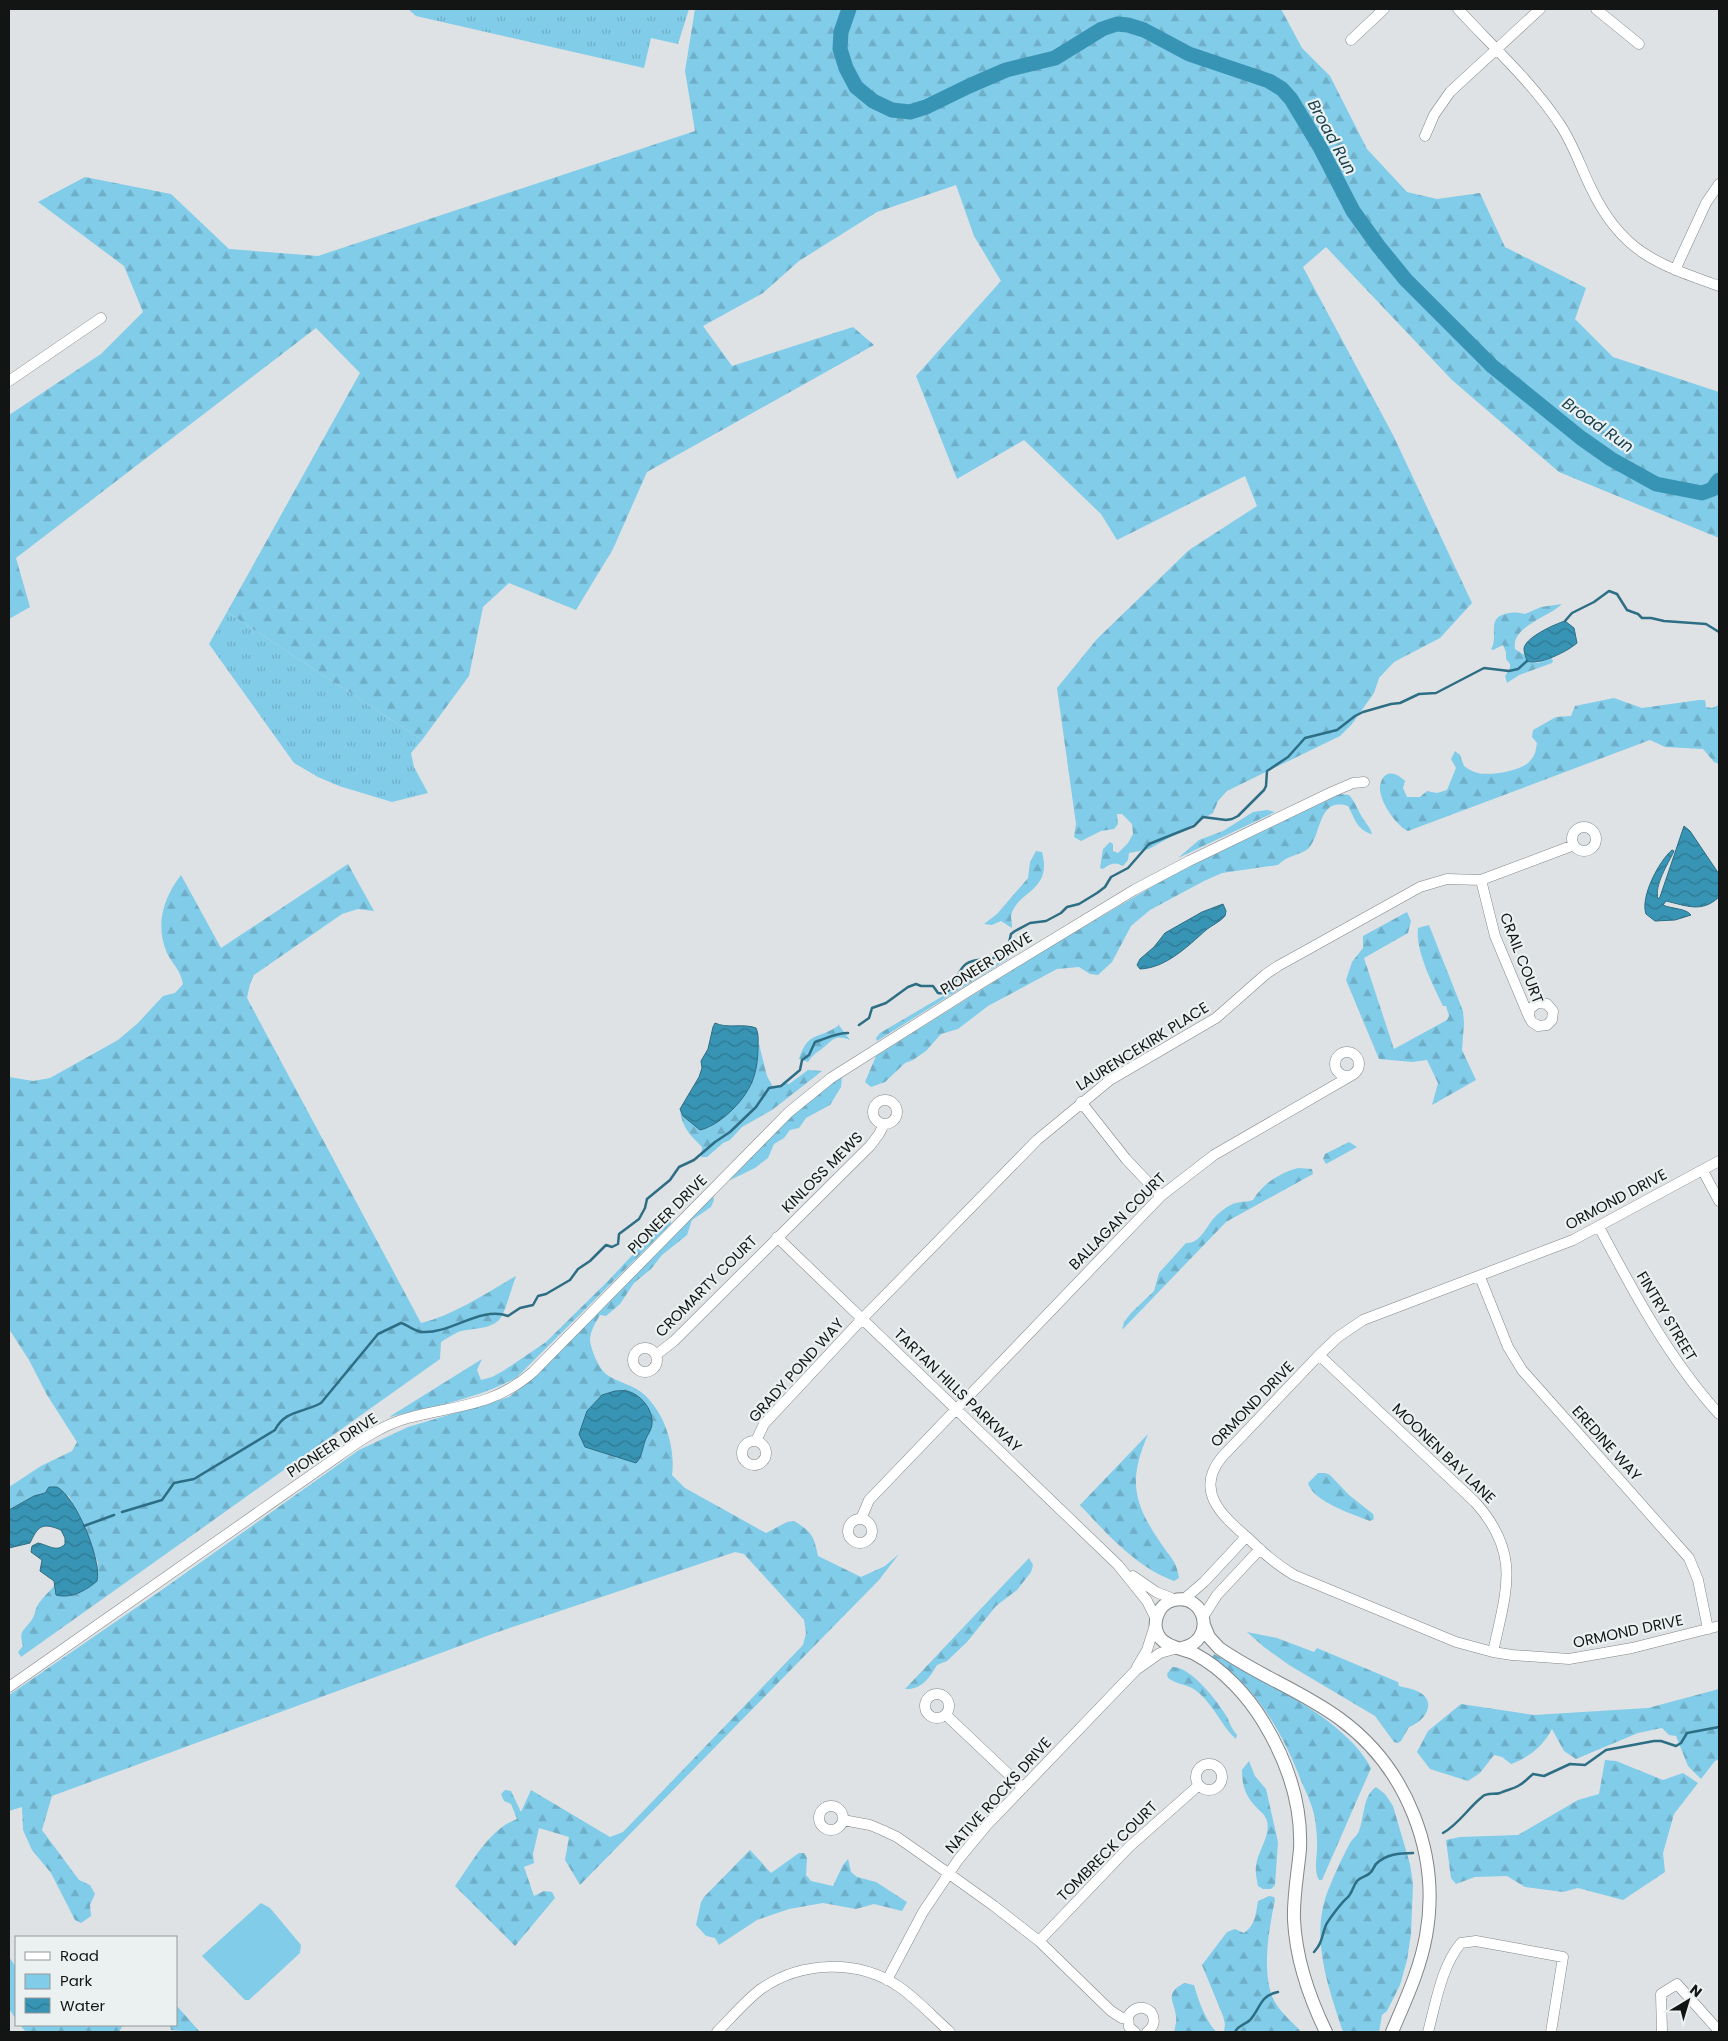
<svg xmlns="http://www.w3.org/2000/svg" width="1728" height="2041" font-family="Poppins,sans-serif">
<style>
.grass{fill:url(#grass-tufts)}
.forest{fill:url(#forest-firs);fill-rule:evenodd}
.green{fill:#81cce9}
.water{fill:url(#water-waves);stroke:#2d6e84}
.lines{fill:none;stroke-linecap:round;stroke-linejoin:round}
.stream{stroke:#2d6e84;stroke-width:2.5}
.river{stroke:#3894b4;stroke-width:15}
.minor-casing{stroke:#828688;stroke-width:11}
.tertiary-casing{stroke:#828688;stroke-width:14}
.minor{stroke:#fff;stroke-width:10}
.tertiary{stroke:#fff;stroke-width:12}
.labels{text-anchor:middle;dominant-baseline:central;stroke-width:4.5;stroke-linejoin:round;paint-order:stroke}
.street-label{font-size:15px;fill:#131515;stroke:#ebf0f1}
.water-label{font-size:16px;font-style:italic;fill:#163f4d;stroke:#ebf0f1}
</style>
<defs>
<pattern id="grass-tufts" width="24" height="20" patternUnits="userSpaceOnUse" patternTransform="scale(1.25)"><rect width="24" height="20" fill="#81cce9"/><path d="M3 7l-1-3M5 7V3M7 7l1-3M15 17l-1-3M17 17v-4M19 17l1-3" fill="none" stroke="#6faec7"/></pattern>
<pattern id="forest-firs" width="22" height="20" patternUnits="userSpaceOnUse" patternTransform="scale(1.25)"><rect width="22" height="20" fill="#81cce9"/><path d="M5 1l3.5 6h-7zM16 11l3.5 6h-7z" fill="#6faec7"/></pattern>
<pattern id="water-waves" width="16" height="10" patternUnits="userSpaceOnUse" patternTransform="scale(1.25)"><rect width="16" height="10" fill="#3894b4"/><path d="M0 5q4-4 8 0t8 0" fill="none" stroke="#2e7891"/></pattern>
</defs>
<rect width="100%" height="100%" fill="#dee2e4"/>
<path class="grass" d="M408,9H689L678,44L651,38L644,68L416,16Z
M227,612L422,740L411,753L414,767L428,793L392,802L339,786L318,777L294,763L209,644Z"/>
<path class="forest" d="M695,9H1230L1238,10L1281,9L1302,48L1330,76L1367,149L1407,192L1437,199L1480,193L1505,247L1586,288L1575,319L1613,357L1719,392V538L1559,472L1452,380L1326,247L1303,267L1393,435L1472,603L1440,638L1394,662L1379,678L1374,693L1352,724L1340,736L1227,791L1218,801L1213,813L1149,849L1129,853L1128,860L1123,866C1114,861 1110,864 1103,869L1100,868L1103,849L1110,842L1113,844V851L1118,853L1128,843L1133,834L1132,824L1122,814H1117L1118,824L1114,829L1101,831L1081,841L1074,837L1076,824L1057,688L1097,639L1189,550L1257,506L1245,476L1117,540L1101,514L1024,440L957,479L916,376L1001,281L974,236L956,185L877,212L799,261L763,293L703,326L732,366L853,327L874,345L647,472L613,549L576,610L509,583L483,607L469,676L422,740L227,612L360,373L316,328L16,558L30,607L9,619V415L101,354L143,312L124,266L38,202L85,177L171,194L229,249L318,256L695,131L685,71Z
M1562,604C1549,617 1511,626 1515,649L1526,656L1529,662L1538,663L1551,657L1553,661L1552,663L1519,675L1507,683L1505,676L1510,668V664L1506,659V652L1503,645L1493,650L1491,649C1499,637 1486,619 1505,614C1512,612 1517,612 1525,614L1541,607Z
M1614,698L1642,708L1699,700H1705L1706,707L1712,708L1719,705V764L1714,762L1703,749L1665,747L1650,740L1408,831C1396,826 1375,796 1381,782C1386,768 1398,774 1405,781L1403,788L1407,797H1420L1427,791L1437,793L1447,790L1456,768L1451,759L1455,751L1460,755L1464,766C1468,769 1473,772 1478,773C1490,776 1522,771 1530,761C1535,756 1536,750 1537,743L1532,737L1533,730L1556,717L1571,716L1575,706Z
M1340,794L1349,795C1356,803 1358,811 1364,820C1367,825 1370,827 1372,834C1357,830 1355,819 1348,806C1318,797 1322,833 1309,848C1302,855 1287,855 1278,865L1222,873L1204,881L1150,910L1131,926L1112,962L1098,975L1090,974L1079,967L1057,969L988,1006L958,1029L941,1034L926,1051L913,1060L905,1063L885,1082L871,1087L865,1082L876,1056L1043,951L1170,876Z
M1267,810L1275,812L1178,858L1199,840L1223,831L1253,812Z
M1036,851L1042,852C1053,892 1016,891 1011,916C1011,919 1012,924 1012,928L1001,921L992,925L984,924L997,914L1028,878L1030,862Z
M348,864L374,911L358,909L342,914L254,975L250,984L247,998L421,1323C454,1315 486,1293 516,1276C512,1286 505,1314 499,1320C489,1330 470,1328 458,1332C452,1335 446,1339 441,1342L440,1359L21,1657L18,1652L23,1646C19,1632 22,1632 31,1621C35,1616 35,1608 39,1603C43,1597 50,1591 55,1585V1591L79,1593L91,1586L98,1563L84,1526L69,1496L46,1490L45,1493L34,1496L9,1510V1487L41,1466L72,1451L77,1442L47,1395L29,1360L9,1329V1077L33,1081L50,1078L118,1040L138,1023L163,996L175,993L183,984C180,969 173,965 167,953C155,925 163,898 181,875L221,948Z
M1407,912L1411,921L1408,933L1364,958L1394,1049L1447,1020L1449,1016L1446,1006H1443C1433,985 1415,950 1418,928L1429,925L1463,1011L1464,1023L1462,1050L1476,1080L1432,1105L1438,1083L1427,1060L1412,1062L1379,1059L1346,980L1352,962L1363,948V936Z
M1011,957L877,1041L876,1038L880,1033L972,979L978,972Z
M838,1024L850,1040C833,1033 832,1042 819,1051C814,1054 812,1056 808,1062L799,1059C808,1031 817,1040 838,1026Z
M758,1040L767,1076L773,1087H778L784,1082L789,1084L808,1070L822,1071L772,1110L742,1127L730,1140L723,1143L707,1157H701L702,1147C690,1135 681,1126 680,1109L683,1116L708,1128C742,1104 758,1083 758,1040Z
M842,1077L841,1087L830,1105L806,1118L799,1128L790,1130L784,1138L774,1144L768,1158L755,1168L724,1183C759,1148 799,1100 842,1077Z
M1349,1142L1357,1147L1326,1164L1323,1159L1325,1154Z
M1298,1168L1312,1169L1313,1174L1226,1222L1122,1330L1124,1322L1131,1313L1154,1291L1159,1273L1186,1243C1200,1244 1206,1227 1214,1218C1222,1210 1230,1203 1241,1202C1246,1201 1248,1202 1253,1200C1263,1183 1280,1173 1298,1168Z
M713,1194L714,1200L711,1207L692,1220L687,1235L662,1255L651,1269L634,1283L620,1304L606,1316L600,1315C596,1322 590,1331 590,1340C591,1350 598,1367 606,1374C616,1382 631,1384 641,1392C664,1410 676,1447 672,1475L685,1488L766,1533L787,1522L794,1521C812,1532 814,1536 818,1556L861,1577L885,1566L899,1554L879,1580L580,1885L565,1860L569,1837L539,1828L533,1854L534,1863L524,1867L534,1896L544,1891L552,1892L555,1898L515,1946L455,1886C472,1863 489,1829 517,1819L511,1804L504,1801L501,1794L505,1790L511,1791L521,1812L531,1790L610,1837L623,1832L803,1645L806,1633L804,1620L744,1554L735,1552L495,1633L52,1796L42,1830L79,1880L90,1885L95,1894L90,1905L91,1916L81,1923L75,1920L51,1873L32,1850L23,1830L22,1807L9,1811V1695L156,1594L359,1450L408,1427L509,1397L531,1380L597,1311ZM602,1395L650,1430L643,1446L587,1411Z
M664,1218L671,1220V1224L516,1378C477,1399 432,1407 389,1417L482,1359L477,1370L481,1380L492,1377L503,1371L546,1342L609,1280L637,1250L655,1224Z
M1148,1434C1129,1479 1132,1501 1160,1542C1169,1556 1177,1561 1179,1578L1174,1581C1136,1567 1107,1534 1080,1505Z
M1318,1473H1325L1330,1475L1349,1495L1373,1514L1374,1519L1370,1521C1353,1514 1313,1502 1308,1483Z
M1029,1558L1033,1565L1031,1572L1017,1590L996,1606L967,1642L947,1661L937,1665C930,1677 922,1690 905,1689Z
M1247,1632L1277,1638L1314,1652L1317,1648L1398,1682L1399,1686C1406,1688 1416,1689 1422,1694C1437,1705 1422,1723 1409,1727L1401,1741L1398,1743L1394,1742L1375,1716L1289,1665L1264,1647Z
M1214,1654C1261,1681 1345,1718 1371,1768L1322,1880H1319C1313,1869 1318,1854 1317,1842C1317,1834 1316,1827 1315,1819C1313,1807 1307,1794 1302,1783C1283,1733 1257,1688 1212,1657Z
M1172,1667C1190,1665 1219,1703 1227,1717C1230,1724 1232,1729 1237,1735L1236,1739C1222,1727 1215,1707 1199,1693C1188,1683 1179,1686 1168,1678L1167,1674Z
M1719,1689V1759L1715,1761L1701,1779L1688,1766L1676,1736L1669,1735L1662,1728L1638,1733L1576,1759L1564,1751L1552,1729C1543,1746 1530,1757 1511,1764L1502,1757L1494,1755L1480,1773L1468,1781L1430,1769L1417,1752L1428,1731L1461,1704L1534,1715L1648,1708Z
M1605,1760L1616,1761L1663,1780L1683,1773L1698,1783L1674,1814L1663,1853L1665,1872L1623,1900L1578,1888L1563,1892L1525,1887L1507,1876L1475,1877L1456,1884L1451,1878L1446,1840L1460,1837L1518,1835L1578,1800L1599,1794Z
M1249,1761L1255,1776L1266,1789L1278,1842L1275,1885L1271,1889H1263L1258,1886C1257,1880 1255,1873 1256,1866C1257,1852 1271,1836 1267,1821C1265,1815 1262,1813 1258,1809C1246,1797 1242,1787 1242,1770Z
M1376,1787L1385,1794L1393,1806L1410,1864L1413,1884L1411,1934L1407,1960L1400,1985L1387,2011L1382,2015L1379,2032H1343C1328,1986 1309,1936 1329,1888C1335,1873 1342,1858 1350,1843C1352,1839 1357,1836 1359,1831C1364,1819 1363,1795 1376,1787Z
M750,1850L771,1873L799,1853H804L807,1858L806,1875L811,1881L833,1886L843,1865L848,1859L851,1872L857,1877L876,1882L907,1902L902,1911L874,1904L856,1909L823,1903L789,1909L757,1920L719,1945L715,1938L706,1936L696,1925L701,1902L704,1897Z
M1269,1896L1274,1897L1275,1900C1269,1928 1262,1969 1272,1996C1277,2010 1292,2021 1301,2032H1224L1225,2024L1223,2016L1202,1965L1227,1932L1235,1929L1244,1933C1255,1926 1256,1913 1258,1901Z
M9,1957L16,1967V2019L9,2009Z
M1184,1983L1194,1985C1199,2002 1205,2019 1216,2032H1174C1175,2027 1177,2021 1176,2016C1174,2000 1164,1994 1184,1983Z
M176,2005L200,2032L171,2030L170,2025H176Z
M20,2025H123L119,2032H26Z"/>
<path class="green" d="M261,1903L270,1908L301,1945L300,1953L249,2000H245L202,1956Z"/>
<path class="water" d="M1565,621L1574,628L1577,643C1568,651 1539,666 1527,661C1526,657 1524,653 1524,649C1524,638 1555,624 1565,621Z
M1684,826L1690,831L1719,874V897C1702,913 1687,906 1666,901L1663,905C1671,909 1686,908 1691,915L1675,920L1655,921L1646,914C1640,897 1659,861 1672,850L1674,851C1668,864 1654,885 1658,899L1660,897Z
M1223,904L1226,911L1225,916C1220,922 1212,925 1206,930C1188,946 1166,968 1140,969L1137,965L1140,959L1154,947L1165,933L1202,912Z
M715,1023C727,1029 743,1023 756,1028C759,1035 758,1040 758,1047C758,1060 756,1076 749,1088C740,1105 718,1126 700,1130L683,1116L680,1109L699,1077L702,1068L701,1061L708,1049L713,1027Z
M615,1391C618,1391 623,1390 627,1391C640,1394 653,1409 652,1423C652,1430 647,1435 645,1441C642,1450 642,1457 636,1463L585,1447L579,1434L587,1411L602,1395Z
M49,1487H57C76,1497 102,1560 97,1581C86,1591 70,1599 56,1595L54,1581L40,1571L42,1560L31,1552L32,1546L38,1543C48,1545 57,1553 65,1544V1538L61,1530C42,1522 38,1526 30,1543L9,1548V1510L34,1496L45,1493Z"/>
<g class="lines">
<path class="stream" d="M1565,621L1572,613L1594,602L1609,591L1617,594L1627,610L1638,614L1642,618H1651L1664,621L1706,624L1719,632
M859,1025L869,1018L872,1008L886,1003L908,987L916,984L921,986H933L938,993C957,996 954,972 966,964C978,956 999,962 1011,951L1009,943L1011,934L1015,931L1030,923L1046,921L1061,913L1067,907L1079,904L1097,893L1105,887L1111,877L1128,868L1149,844L1194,826L1203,817L1226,820L1232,819L1238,816L1264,790L1266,786L1267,771L1288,757L1305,738L1337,730L1355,716L1363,712L1391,704L1400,703L1419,694L1436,693L1484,668L1509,671L1518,669L1527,661
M122,1512L162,1500L174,1483L194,1479L275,1430C285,1410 303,1413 321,1403L378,1334L401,1323C408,1325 414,1331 422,1332C451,1334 480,1306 508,1316L520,1308L533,1305L538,1296L546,1294L570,1280L578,1269L590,1261L606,1245L612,1247L618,1244L619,1234L639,1219L645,1208L647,1199L670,1180L679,1167L694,1160L715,1142L730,1132L756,1107L769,1088L781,1086L800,1070L802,1060L809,1055L815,1042C827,1038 836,1033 848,1033
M84,1526L114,1515
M1443,1833C1459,1824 1468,1808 1482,1797C1487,1792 1494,1795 1500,1793C1506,1790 1513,1789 1518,1786C1524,1783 1528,1778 1533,1774L1544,1776L1570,1764L1585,1765L1606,1750L1654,1741H1661L1676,1746L1681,1743L1687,1733L1719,1727
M1314,1952C1323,1942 1321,1937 1326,1925C1329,1919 1342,1902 1347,1898C1352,1894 1353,1886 1357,1881C1360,1877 1366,1877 1370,1873C1373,1871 1374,1866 1376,1864C1386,1854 1400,1853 1413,1853
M1235,2032C1238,2025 1245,2025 1250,2020C1261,2008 1259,1996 1278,1992"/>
<path class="river" d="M849,9L841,32L840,49L846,68L856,87L873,101L892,110L910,112L926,107L969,86L1006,70L1055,58L1102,29L1117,24L1128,25L1144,30L1189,54L1269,81L1282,89L1291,99L1321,149L1353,211L1379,247L1406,280L1492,366L1581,438L1611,459L1656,484L1702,493L1713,489L1719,480"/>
<g class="minor-casing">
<path id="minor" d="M1458,9C1492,46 1531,81 1559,123C1573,143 1580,166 1591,188C1621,252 1657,264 1719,286
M1596,9L1639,44
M1351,40L1384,9
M1425,136L1434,115L1450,92L1540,9
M1675,270L1706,203L1719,184
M9,381L101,318
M1572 839a12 12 0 1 1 24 0a12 12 0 1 1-24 0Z
M1481,880L1495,936L1529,1017L1532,1022L1538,1026L1547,1025L1552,1020L1553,1011L1547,1004L1537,1003L1530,1009L1529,1017
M1335 1064a12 12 0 1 1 24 0a12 12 0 1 1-24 0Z
M873 1112a12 12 0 1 1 24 0a12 12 0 1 1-24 0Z
M1081,1102L1126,1159L1161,1196
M1719,1161L1573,1240L1363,1320L1338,1337L1319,1355L1222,1457C1193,1492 1224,1517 1249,1539C1263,1553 1277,1565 1294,1575L1456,1642L1493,1652L1512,1655L1569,1659L1632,1648L1719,1626
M1703,1171L1719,1201
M1599,1227C1634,1293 1669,1359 1719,1414
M777,1237L1118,1565L1147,1601L1156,1619
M1480,1277L1508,1347L1522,1370L1689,1558L1698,1580L1708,1629
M633 1360a12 12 0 1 1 24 0a12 12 0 1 1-24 0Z
M656,1355L674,1341L870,1146L879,1134L884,1124
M1319,1355L1475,1502C1522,1554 1506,1591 1493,1652
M742 1453a12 12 0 1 1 24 0a12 12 0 1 1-24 0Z
M756,1441L764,1424L861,1320L1037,1140L1110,1080L1216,1018L1266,974L1278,966L1420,887L1447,879L1481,880L1574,845
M848 1531a12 12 0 1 1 24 0a12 12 0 1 1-24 0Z
M861,1519L869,1500L1161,1196L1214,1155L1354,1074
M1133,1576L1156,1592L1176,1600
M1183,1600L1204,1582L1246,1537
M1203,1617L1217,1595L1260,1549
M1137,1667L1147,1650L1155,1625
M9,1687L337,1457C359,1441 382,1425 408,1418C456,1405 493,1407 533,1372L789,1112L831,1078L978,985L1134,890L1189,861L1332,792L1353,783L1364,782
M925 1706a12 12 0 1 1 24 0a12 12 0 1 1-24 0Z
M946,1715L1023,1788
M1196 1777a13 13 0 1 1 26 0a13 13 0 1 1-26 0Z
M819 1818a12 12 0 1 1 24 0a12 12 0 1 1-24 0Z
M843,1820L870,1825L882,1830L897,1837L927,1858L994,1906L1039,1941L1111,2011L1122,2018L1128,2019
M1039,1941L1129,1847L1199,1785
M887,1980L923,1912L958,1860L986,1826L1136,1670L1160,1653L1178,1648
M717,2032C731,2018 745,2001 761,1989C801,1961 857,1959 898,1986C917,1999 933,2017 950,2032
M1135,2032L1129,2027L1128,2016C1134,2007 1143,2005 1151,2012C1156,2020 1154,2027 1147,2032
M1428,2032C1436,2003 1441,1967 1461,1943L1476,1941L1563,1957L1551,2032
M1662,2032L1661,1994L1677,1984L1719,2031"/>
</g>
<g class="tertiary-casing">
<path id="tertiary" d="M1204,1625L1209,1637L1219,1648C1257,1675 1302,1691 1340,1719C1407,1768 1441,1854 1426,1936C1420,1970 1405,2001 1392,2032
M1182,1648C1217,1641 1206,1593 1174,1600C1157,1604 1150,1626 1161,1639C1170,1649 1184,1648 1195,1654C1223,1669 1248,1696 1264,1723C1287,1761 1302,1804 1300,1849C1298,1872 1293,1897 1294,1920C1296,1960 1309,1997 1326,2032"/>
</g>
<use href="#minor" class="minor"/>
<use href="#tertiary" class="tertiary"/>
</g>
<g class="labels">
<g class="street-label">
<text transform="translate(1522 958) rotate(69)">CRAIL COURT</text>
<text transform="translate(986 963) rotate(-32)">PIONEER DRIVE</text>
<text transform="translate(1142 1046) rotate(-32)">LAURENCEKIRK PLACE</text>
<text transform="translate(822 1172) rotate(-45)">KINLOSS MEWS</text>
<text transform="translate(1616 1199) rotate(-28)">ORMOND DRIVE</text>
<text transform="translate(667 1214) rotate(-45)">PIONEER DRIVE</text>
<text transform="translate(1117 1221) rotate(-45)">BALLAGAN COURT</text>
<text transform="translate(706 1286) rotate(-45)">CROMARTY COURT</text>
<text transform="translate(1667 1316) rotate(59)">FINTRY STREET</text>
<text transform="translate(796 1370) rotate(-48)">GRADY POND WAY</text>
<text transform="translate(958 1390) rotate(44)">TARTAN HILLS PARKWAY</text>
<text transform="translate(1252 1404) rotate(-46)">ORMOND DRIVE</text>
<text transform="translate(1607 1443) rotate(48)">EREDINE WAY</text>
<text transform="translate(332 1445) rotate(-33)">PIONEER DRIVE</text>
<text transform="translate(1444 1453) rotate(44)">MOONEN BAY LANE</text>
<text transform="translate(1628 1631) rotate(-12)">ORMOND DRIVE</text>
<text transform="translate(998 1795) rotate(-48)">NATIVE ROCKS DRIVE</text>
<text transform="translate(1107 1851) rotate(-45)">TOMBRECK COURT</text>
</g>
<g class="water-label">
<text transform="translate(1332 137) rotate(61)">Broad Run</text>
<text transform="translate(1598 425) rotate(35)">Broad Run</text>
</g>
</g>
<rect width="1728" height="2041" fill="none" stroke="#131515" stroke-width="20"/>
<rect x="15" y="1936" width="162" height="90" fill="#ebf0f1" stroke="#959899"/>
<rect x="25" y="1952" width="25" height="8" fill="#ffffff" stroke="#959899"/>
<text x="60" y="1961" font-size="15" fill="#131515">Road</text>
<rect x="25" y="1974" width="25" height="15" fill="#81cce9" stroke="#959899"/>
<text x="60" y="1986" font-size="15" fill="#131515">Park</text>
<rect x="25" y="1998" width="25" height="15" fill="url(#water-waves)" stroke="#959899"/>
<text x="60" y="2011" font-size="15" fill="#131515">Water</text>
<g transform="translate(1688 2001) rotate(38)" stroke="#ebf0f1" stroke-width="4" paint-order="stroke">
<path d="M0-4L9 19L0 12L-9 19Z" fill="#131515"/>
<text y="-8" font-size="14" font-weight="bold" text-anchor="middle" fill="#131515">N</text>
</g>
</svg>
